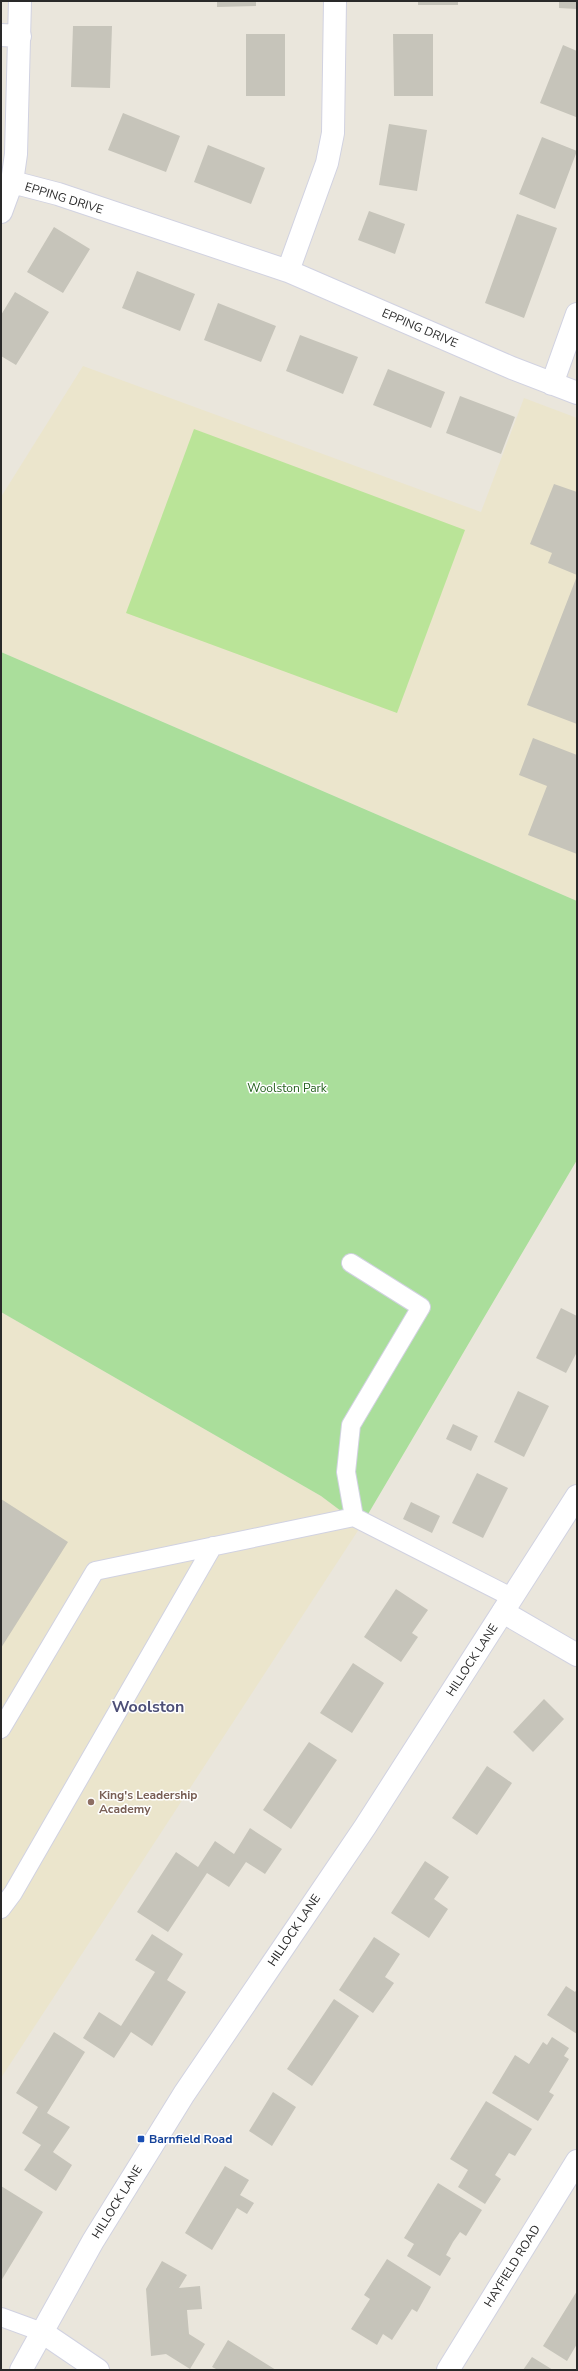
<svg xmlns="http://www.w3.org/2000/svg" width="578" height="2371" font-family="'Nunito Sans',sans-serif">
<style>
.education{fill:#ebe5cc}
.green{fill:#aade9b}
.pitch{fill:#bae498}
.building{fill:#c6c4ba}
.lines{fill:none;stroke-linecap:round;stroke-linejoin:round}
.service-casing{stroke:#d1d2e1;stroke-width:20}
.minor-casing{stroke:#d1d2e1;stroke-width:24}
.tertiary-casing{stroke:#d1d2e1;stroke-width:24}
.service{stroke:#fff;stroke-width:18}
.minor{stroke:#fff;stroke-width:22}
.tertiary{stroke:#fff;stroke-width:22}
.education-dot{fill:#8d6e63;stroke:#fff;stroke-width:1.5}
.transit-dot{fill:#1a4fb4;stroke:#fff;stroke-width:1.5}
.labels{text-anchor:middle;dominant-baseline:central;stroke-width:3;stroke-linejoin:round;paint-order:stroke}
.street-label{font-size:12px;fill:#292929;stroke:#fff}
.park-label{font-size:12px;fill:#24611e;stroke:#fff}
.education-label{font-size:12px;font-weight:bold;fill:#785e54;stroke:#fff;text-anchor:start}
.transit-label{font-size:12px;font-weight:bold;fill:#164399;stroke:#fff;text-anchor:start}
.district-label{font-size:16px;font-weight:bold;fill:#4d4f77;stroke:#fff}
</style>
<rect width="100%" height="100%" fill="#eae6dc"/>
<path class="education" d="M83,366L481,512L524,398L577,418V901L1,652V497Z
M1,1312L321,1496L361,1526L1,2078Z"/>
<path class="green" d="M1,652L577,901V1160L361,1526L321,1496L1,1312Z"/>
<path class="pitch" d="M194,429L465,530L397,713L126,613Z"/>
<path class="building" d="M217,1H256V6L217,7Z
M418,1H458V5H418Z
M559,1H577V9L559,8Z
M73,26H112L110,88L71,87Z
M246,34H285V96H246Z
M393,34H433V96H394Z
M563,45L577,51L576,117L540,103Z
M123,113L180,136L166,172L108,150Z
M389,124L427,130L417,191L379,185Z
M542,137L577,151L555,209L519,194Z
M208,145L265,168L251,204L194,182Z
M369,211L405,224L395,254L358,240Z
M517,214L557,228L524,318L485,303Z
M54,227L90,249L63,293L27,272Z
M137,271L195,294L180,331L122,308Z
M15,292L49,312L16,365L1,356V315Z
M218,303L276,326L261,362L204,340Z
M300,335L358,357L343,394L286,371Z
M388,369L445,392L431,428L373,405Z
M460,396L515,417L501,454L446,433Z
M554,484L577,492V575L548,563L552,553L530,544Z
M577,576V724L527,705Z
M533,738L577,755V854L528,835L547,786L519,775Z
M561,1308L577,1316V1352L566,1373L536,1358Z
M518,1391L549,1406L524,1457L494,1442Z
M453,1424L478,1436L471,1451L446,1439Z
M477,1473L508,1488L483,1538L452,1523Z
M1,1499L68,1542L1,1648Z
M411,1502L440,1516L432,1533L403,1519Z
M396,1589L428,1610L412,1633L418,1637L401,1662L364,1637Z
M353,1663L384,1683L352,1733L320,1713Z
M544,1699L564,1719L533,1752L513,1732Z
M309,1742L337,1760L291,1829L263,1810Z
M487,1766L512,1783L477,1835L452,1818Z
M250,1828L282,1849L265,1874L246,1862L229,1887L207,1873L168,1932L137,1912L176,1852L198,1867L215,1841L234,1854Z
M425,1861L449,1877L434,1899L448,1909L429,1938L391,1913Z
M152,1934L183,1954L167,1980L186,1992L152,2046L131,2032L114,2058L83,2038L99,2012L121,2026L155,1972L135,1960Z
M374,1937L400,1954L385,1977L394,1983L373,2013L339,1990Z
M566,1986L575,1992L577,1989V2034L547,2015Z
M334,1999L359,2016L312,2086L287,2069Z
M54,2032L85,2052L47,2113L70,2127L53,2152L72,2165L56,2191L24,2170L41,2145L22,2133L38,2107L16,2093Z
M552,2037L569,2048L564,2056L569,2059L549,2092L554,2095L538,2121L492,2093L515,2055L529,2064L543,2042L547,2045Z
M273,2092L296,2107L272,2146L249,2131Z
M486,2101L532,2129L515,2156L509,2153L495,2175L501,2179L485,2204L458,2187L468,2170L450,2159Z
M225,2166L249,2180L240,2195L254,2203L247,2214L237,2208L212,2250L185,2233Z
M438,2183L482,2210L466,2236L460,2232L453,2242L446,2255L451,2258L440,2276L407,2256L414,2244L404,2238Z
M1,2186L43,2212L1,2281Z
M387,2259L431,2287L417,2312L412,2309L392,2340L383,2334L377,2345L351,2329L370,2299L364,2295Z
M162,2261L187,2275L179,2288L200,2286L202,2309L187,2310L189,2334L205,2344L190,2369L166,2354L151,2356L146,2289Z
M577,2291V2344L567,2361L543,2346Z
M228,2340L249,2353L276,2370H218L212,2367Z
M532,2357L553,2370H523Z"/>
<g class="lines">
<g class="service-casing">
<path id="service" d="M351,1263L421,1307L351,1425L346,1472L354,1517
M1,1729L95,1571L354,1517L513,1598
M1,1909L13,1893L213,1546
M1,2317L42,2332"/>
</g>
<g class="minor-casing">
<path id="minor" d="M1,35L20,36
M12,182L58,194L288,271L512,368L577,393
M1,212L12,182L16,154L20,1
M288,271L327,163L333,133L335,1
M552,384L577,314
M503,1612L577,1655
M42,2332L98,2370
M448,2370L577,2161"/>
</g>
<g class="tertiary-casing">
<path id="tertiary" d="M21,2370L93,2241L184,2094L365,1827L577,1496"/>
</g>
<use href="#service" class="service"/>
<use href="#minor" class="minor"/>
<use href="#tertiary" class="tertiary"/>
</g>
<circle class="education-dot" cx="91" cy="1802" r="4"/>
<rect class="transit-dot" x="137" y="2135" width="8" height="8" rx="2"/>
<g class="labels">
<g class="street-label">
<text transform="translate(64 198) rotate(17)">EPPING DRIVE</text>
<text transform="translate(420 328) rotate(23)">EPPING DRIVE</text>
<text transform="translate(472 1660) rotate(-57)">HILLOCK LANE</text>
<text transform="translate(294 1930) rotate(-56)">HILLOCK LANE</text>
<text transform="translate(117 2202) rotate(-58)">HILLOCK LANE</text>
<text transform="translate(512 2266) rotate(-58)">HAYFIELD ROAD</text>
</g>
<g class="park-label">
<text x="287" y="1088">Woolston Park</text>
</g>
<g class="education-label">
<text x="99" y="1795">King's Leadership<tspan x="99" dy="14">Academy</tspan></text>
</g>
<g class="transit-label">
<text x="149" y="2139">Barnfield Road</text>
</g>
<g class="district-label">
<text x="148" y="1707">Woolston</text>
</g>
</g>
<rect width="578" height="2371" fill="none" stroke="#292929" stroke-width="4"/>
</svg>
